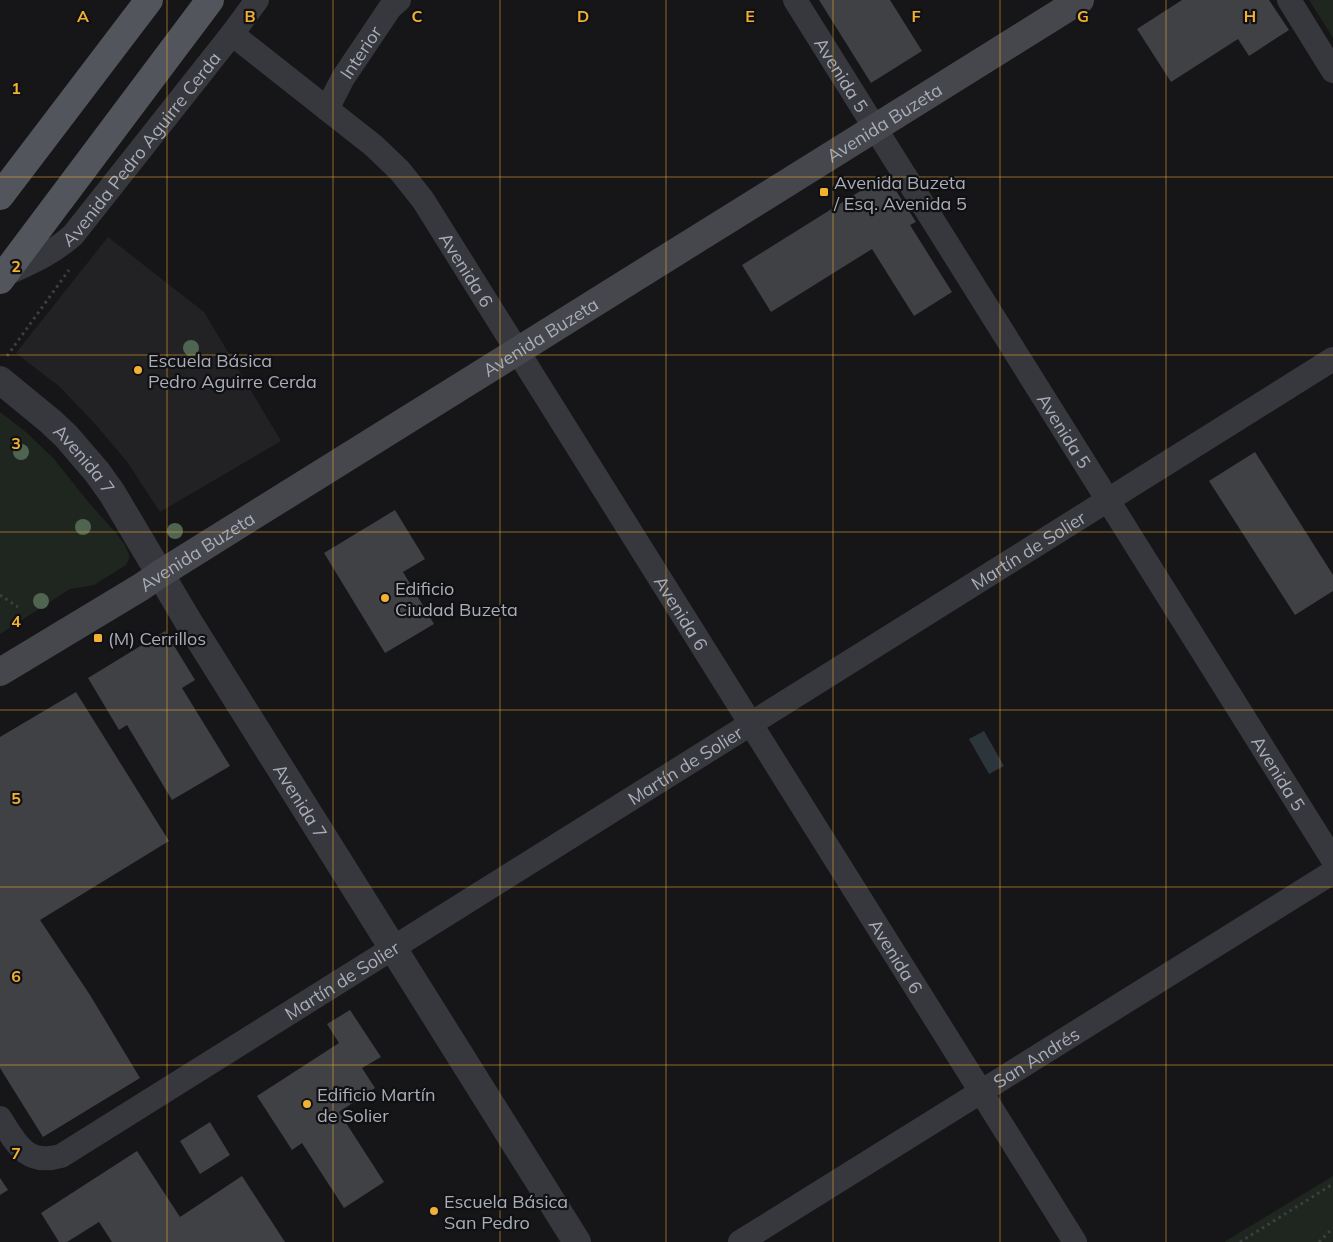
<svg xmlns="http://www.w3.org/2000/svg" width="1333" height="1242" font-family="Mulish,sans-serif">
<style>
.built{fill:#222225}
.green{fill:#1e261f}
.water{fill:#2c353c}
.building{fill:#404145}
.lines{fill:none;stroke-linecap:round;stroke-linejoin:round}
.path{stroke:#3d3f44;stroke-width:3;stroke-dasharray:2.5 4;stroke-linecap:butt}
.minor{stroke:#37383d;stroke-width:24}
.tertiary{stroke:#37383d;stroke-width:28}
.secondary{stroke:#45474d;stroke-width:28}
.primary{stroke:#53555c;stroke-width:28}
.tree{fill:#506452}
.grid{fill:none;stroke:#f2b134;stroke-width:1;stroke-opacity:0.55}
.poi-dot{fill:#f2b134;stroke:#111113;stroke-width:2}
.labels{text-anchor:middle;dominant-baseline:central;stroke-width:4.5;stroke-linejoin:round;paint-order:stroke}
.street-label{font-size:18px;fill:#a8adb8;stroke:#111113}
.poi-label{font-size:18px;fill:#a8adb8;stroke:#111113;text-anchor:start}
.grid-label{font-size:16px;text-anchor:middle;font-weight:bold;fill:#f2b134;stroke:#111113;stroke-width:4.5;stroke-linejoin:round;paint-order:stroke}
</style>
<rect width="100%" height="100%" fill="#161618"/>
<path class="built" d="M108,237L204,312L281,441L160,512L128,463L96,425L60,387L16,353Z"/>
<path class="green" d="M1309,0H1333V38Z
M0,412L26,432L54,459L90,504L116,533L125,545L129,555V559L126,565L94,585L70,589L0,634Z
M1333,1176V1242H1224Z"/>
<path class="water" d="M984,731L1004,766L989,774L969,739Z"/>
<path class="building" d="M819,0H890L922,51L871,83Z
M1182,0H1269L1289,30L1249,56L1238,39L1171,82L1137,29Z
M886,175L916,222L910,225L952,292L914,316L872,249L771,312L742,265Z
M1255,452L1333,575V591L1295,615L1209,481Z
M395,510L425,559L403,572L434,624L385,653L324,553Z
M165,631L195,680L182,688L230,766L172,800L127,725L119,730L88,678Z
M76,692L169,841L40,920L90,995L140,1078L43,1137L0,1068V737Z
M350,1010L381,1057L362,1068L375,1088L339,1112L384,1182L344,1208L302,1143L292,1150L257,1096L339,1043L327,1024Z
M210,1122L230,1155L200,1174L180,1141Z
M137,1151L180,1217L242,1176L285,1242H112L99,1222L67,1242H59L41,1213Z
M0,1178L8,1190L0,1195Z"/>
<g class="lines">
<path class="path" d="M7,356L69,270
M0,595L18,607
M1240,1242L1333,1184
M1319,1242L1333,1228"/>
<g class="minor">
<path id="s1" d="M795,0L1333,860"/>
<path d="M1289,0L1333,71"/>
<path id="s2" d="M232,34L374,146L400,171L423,200L1075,1242"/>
<path id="s3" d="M327,109L343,78L390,8L399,0"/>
<path id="s4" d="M4,275C30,263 52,254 73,235L232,34L257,0"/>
<path id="s5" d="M0,1118C16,1143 26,1166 61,1156L1333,359"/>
<path id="s6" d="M740,1242L1333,872"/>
</g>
<path class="tertiary" id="s7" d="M0,380L50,421L66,436L97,472L112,493L188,621L577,1242"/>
<path class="secondary" id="s8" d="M0,672L141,587L160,574L1080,0"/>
<path class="primary" d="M0,196L149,0
M0,280L210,0"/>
</g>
<g class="tree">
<circle cx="191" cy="348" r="8"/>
<circle cx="21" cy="452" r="8"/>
<circle cx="83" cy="527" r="8"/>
<circle cx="175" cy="531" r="8"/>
<circle cx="41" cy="601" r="8"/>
</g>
<path class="grid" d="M167,0V1242M333,0V1242M500,0V1242M666,0V1242M833,0V1242M1000,0V1242M1166,0V1242M0,177H1333M0,355H1333M0,532H1333M0,710H1333M0,887H1333M0,1065H1333"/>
<g class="poi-dot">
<rect x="819" y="187" width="10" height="10" rx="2.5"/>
<circle cx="138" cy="370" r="5"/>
<circle cx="385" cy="598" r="5"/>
<rect x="93" y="633" width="10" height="10" rx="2.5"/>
<circle cx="307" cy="1104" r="5"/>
<circle cx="434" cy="1211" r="5"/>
</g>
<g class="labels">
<g class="street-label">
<text stroke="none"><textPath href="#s3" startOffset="66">Interior</textPath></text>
<text stroke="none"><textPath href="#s1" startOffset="88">Avenida 5</textPath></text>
<text stroke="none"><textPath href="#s8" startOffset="1041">Avenida Buzeta</textPath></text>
<text stroke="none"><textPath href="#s4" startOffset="190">Avenida Pedro Aguirre Cerda</textPath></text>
<text stroke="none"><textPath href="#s2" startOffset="336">Avenida 6</textPath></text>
<text stroke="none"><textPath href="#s8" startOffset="636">Avenida Buzeta</textPath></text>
<text stroke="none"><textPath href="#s1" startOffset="508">Avenida 5</textPath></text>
<text stroke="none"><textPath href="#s7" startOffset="116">Avenida 7</textPath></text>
<text stroke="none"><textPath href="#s5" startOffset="1221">Martín de Solier</textPath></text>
<text stroke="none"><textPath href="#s8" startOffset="231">Avenida Buzeta</textPath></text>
<text stroke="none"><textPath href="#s2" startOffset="741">Avenida 6</textPath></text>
<text stroke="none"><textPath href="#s5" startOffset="816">Martín de Solier</textPath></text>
<text stroke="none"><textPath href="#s1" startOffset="912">Avenida 5</textPath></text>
<text stroke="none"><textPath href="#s7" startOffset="521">Avenida 7</textPath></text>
<text stroke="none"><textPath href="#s2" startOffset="1146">Avenida 6</textPath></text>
<text stroke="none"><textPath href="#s5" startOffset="411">Martín de Solier</textPath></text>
<text stroke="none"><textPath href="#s6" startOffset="349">San Andrés</textPath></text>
</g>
<g class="poi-label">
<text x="834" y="182">Avenida Buzeta<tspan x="834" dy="21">/ Esq. Avenida 5</tspan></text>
<text x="148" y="360">Escuela Básica<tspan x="148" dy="21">Pedro Aguirre Cerda</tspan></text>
<text x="395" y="588">Edificio<tspan x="395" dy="21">Ciudad Buzeta</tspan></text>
<text x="108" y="638">(M) Cerrillos</text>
<text x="317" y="1094">Edificio Martín<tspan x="317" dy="21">de Solier</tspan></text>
<text x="444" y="1201">Escuela Básica<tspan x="444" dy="21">San Pedro</tspan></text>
</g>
</g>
<g class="grid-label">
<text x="83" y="22">A</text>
<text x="250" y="22">B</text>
<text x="417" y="22">C</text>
<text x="583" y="22">D</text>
<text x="750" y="22">E</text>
<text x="916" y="22">F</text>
<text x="1083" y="22">G</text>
<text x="1250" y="22">H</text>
<text x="16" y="94">1</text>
<text x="16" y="272">2</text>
<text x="16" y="449">3</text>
<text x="16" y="627">4</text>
<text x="16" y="804">5</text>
<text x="16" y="982">6</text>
<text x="16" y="1159">7</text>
</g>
</svg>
